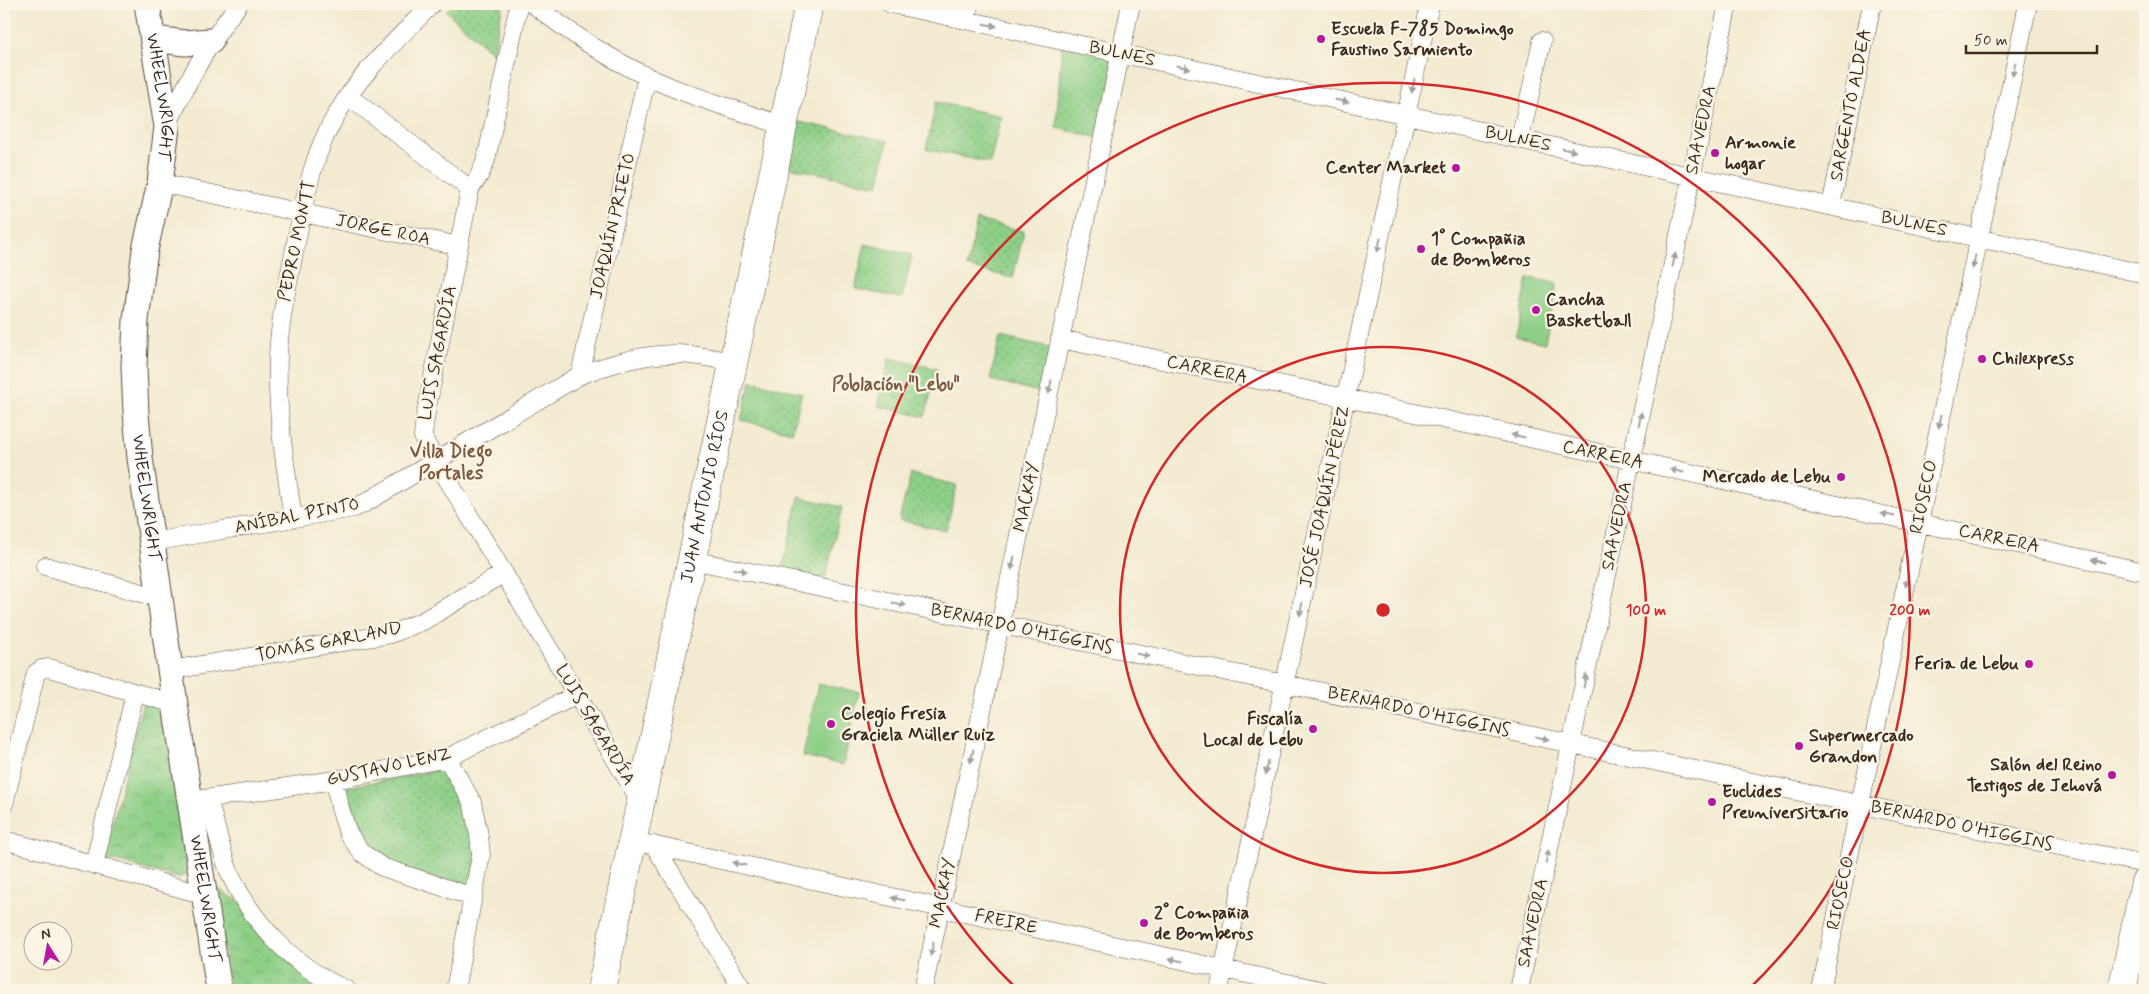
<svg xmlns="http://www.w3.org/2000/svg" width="2149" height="994" font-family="Mynerve,sans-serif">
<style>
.grass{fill:url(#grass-dots);stroke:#647c52}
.park{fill:url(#park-crowns);stroke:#647c52}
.pitch{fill:#8dcf87;stroke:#647c52}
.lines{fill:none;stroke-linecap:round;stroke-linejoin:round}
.minor-casing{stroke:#574739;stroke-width:19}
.secondary-casing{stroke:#574739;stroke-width:27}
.primary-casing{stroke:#574739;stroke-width:29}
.minor{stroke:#fff;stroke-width:18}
.secondary{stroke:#fff;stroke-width:25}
.primary{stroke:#fff;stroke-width:28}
.oneway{fill:#a79f9a}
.ring{fill:none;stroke:#d62828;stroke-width:2.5}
.poi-dot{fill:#b5179e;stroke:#fcf5e5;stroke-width:2}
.labels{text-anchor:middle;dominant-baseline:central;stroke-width:4.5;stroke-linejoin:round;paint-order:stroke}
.poi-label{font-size:18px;font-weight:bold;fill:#3b2a1e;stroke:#fcf5e5;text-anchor:start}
.street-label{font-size:18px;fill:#3b2a1e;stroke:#fcf5e5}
.neighbourhood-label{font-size:19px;font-weight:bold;fill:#7c5841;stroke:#fcf5e5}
.centre{fill:#d62828;stroke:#fcf5e5;stroke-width:2.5}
.ring-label{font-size:15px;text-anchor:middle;font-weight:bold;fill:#d62828;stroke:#fcf5e5;stroke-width:4.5;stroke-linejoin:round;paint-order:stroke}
</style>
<defs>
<pattern id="grass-dots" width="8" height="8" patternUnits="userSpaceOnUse" patternTransform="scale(1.25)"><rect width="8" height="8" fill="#8dcf87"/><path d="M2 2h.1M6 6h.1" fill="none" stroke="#74a86e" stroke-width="1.8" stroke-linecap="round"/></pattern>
<pattern id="park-crowns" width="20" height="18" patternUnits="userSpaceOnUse" patternTransform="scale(1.25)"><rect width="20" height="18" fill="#8dcf87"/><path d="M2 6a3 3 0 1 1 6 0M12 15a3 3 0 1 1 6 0" fill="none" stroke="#74a86e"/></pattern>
</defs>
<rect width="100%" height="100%" fill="#fcf5e5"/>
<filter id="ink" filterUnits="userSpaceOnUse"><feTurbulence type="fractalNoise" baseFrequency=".02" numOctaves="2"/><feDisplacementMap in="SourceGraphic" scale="10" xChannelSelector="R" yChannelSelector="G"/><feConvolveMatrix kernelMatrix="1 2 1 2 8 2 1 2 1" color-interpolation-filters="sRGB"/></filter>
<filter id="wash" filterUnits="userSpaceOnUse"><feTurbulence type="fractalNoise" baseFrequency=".0096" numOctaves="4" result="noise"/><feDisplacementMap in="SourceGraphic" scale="20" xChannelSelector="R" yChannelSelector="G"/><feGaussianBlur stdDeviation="1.12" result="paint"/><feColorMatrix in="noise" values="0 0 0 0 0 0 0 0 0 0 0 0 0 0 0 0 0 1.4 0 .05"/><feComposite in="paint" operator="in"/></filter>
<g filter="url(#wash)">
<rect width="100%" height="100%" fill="#f3ebd1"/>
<path class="grass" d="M453,4H503L493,54L446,11Z
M1062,41L1121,53L1103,139L1056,128Z
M936,102L1001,116L990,163L926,149Z
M785,119L888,141L878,186L775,164Z
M977,220L1024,231L1013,278L967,267Z
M865,244L912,255L902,298L855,289Z
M1000,336L1058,349L1048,394L990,380Z
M889,358L937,369L925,417L878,406Z
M751,381L802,393L792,432L741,420Z
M911,474L957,485L946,531L899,520Z
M799,497L842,507L823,588L780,579Z
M445,769L469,812L476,867L470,889L383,863L359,842L342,788Z"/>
<path class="park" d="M143,702L161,710L164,719L188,873L179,878L104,858Z
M215,887L242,903L254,927L308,980L326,990H230Z"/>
<path class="pitch" d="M1528,278L1557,283L1545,343L1516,337Z
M818,684L859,692L843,765L803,756Z"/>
</g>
<g filter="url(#ink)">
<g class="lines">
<g class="minor-casing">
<path id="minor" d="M519,4L486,160L479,176L470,189L425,418L423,436L425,442L641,802
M533,4C567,31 607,57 646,76C690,97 738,110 784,126
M891,4L2145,274
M966,20L969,4
M348,96L470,189
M167,127C186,82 209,42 239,4
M1520,139L1542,41
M160,183L459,246
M1831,206L1872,4
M1060,339L1346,398L2145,572
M580,375L647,76
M293,518C285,464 276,411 278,356C280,315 290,274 298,233C306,191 315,149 338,112C362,71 399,38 432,4
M152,542L354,508L365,503L580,375C611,364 642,354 675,354C695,354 715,359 734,362
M692,560L2145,864
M45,566L160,598
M171,670L391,634L423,621L504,573
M447,758L472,802L479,835L481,855L455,990
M335,780L340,808L348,833L361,852L382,867L473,897
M208,799C215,822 220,847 228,869C250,922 295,968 347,990
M190,801L335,780L447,758L577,695
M4,804L36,673L42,669L49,668L175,704
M4,840L205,895
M633,841L1320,990
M654,845L743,990
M94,865L135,693
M923,990L1131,4
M1219,990L1430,4
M1519,990L1728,4
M1821,990L2028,4"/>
</g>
<g class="secondary-casing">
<g id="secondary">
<path id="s1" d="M147,4L167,127L160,183L145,250L136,320L134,367L136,413L140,458L175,704L219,990"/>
<path d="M154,39L185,43L211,41"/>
</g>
</g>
<g class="primary-casing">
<g id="primary">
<path id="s2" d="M601,990L809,4"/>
<path d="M2122,990L2145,882"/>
</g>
</g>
<use href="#minor" class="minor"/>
<use href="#secondary" class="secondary"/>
<use href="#primary" class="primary"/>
</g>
<defs><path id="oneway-solid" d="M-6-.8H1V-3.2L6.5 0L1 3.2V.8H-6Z" transform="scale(1.25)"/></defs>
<g class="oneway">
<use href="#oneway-solid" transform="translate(990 25) rotate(12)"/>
<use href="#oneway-solid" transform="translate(1183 67) rotate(12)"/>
<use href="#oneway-solid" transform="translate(2014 69) rotate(102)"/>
<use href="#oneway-solid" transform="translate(1413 86) rotate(102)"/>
<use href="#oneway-solid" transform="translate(1342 101) rotate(12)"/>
<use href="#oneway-solid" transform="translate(1569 150) rotate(12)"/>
<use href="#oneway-solid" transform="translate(1379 245) rotate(102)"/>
<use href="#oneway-solid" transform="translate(1674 260) rotate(-78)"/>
<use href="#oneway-solid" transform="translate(1974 262) rotate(102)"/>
<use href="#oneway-solid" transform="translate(1050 387) rotate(102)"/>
<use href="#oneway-solid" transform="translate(1640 419) rotate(-78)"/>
<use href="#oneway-solid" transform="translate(1940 421) rotate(102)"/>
<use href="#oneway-solid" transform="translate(1518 436) rotate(-168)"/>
<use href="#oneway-solid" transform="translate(1677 471) rotate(-168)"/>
<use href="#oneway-solid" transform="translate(1888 515) rotate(-168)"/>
<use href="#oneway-solid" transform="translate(2098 561) rotate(-167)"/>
<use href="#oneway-solid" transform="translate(1013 563) rotate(102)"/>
<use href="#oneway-solid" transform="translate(740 570) rotate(12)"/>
<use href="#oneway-solid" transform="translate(1907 580) rotate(102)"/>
<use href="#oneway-solid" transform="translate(899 604) rotate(12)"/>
<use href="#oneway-solid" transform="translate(1301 609) rotate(102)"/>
<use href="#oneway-solid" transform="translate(1143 655) rotate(12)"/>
<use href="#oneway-solid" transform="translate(1585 681) rotate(-78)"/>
<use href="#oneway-solid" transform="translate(1542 738) rotate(12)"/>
<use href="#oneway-solid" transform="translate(972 756) rotate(102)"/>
<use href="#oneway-solid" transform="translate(1267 768) rotate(102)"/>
<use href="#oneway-solid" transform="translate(1547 857) rotate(-78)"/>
<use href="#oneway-solid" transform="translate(739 864) rotate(-168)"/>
<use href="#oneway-solid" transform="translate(898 899) rotate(-168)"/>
<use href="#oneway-solid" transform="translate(932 949) rotate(102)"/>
<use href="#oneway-solid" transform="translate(1176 960) rotate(-168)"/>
</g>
</g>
<g class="ring">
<circle cx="1383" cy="610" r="263"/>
<path d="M1017 989A527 527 0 1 1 1749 989"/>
</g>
<g class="poi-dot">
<circle cx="1321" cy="39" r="5"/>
<circle cx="1715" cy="153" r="5"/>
<circle cx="1456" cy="168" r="5"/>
<circle cx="1421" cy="249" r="5"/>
<circle cx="1536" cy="310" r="5"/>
<circle cx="1982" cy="359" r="5"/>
<circle cx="1841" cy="477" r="5"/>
<circle cx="2029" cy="664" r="5"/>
<circle cx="831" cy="724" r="5"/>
<circle cx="1313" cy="729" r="5"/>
<circle cx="1799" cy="746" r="5"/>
<circle cx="2112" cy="775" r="5"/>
<circle cx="1712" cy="802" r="5"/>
<circle cx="1144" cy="923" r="5"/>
</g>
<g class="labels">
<g class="poi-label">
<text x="1331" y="29">Escuela F-785 Domingo<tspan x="1331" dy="21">Faustino Sarmiento</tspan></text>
<text x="1725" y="143">Armonie<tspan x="1725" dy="21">hogar</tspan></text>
<text x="1446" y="168" text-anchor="end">Center Market</text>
<text x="1431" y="239">1° Compañia<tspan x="1431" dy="21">de Bomberos</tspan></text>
<text x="1546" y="300">Cancha<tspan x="1546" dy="21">Basketball</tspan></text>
<text x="1992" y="359">Chilexpress</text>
<text x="1831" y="477" text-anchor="end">Mercado de Lebu</text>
<text x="2019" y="664" text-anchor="end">Feria de Lebu</text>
<text x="841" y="714">Colegio Fresia<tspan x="841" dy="21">Graciela Müller Ruiz</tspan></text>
<text x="1303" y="719" text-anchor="end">Fiscalía<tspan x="1303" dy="21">Local de Lebu</tspan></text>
<text x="1809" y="736">Supermercado<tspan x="1809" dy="21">Grandon</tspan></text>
<text x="2102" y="765" text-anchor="end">Salón del Reino<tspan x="2102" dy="21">Testigos de Jehová</tspan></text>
<text x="1722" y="792">Euclides<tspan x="1722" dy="21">Preuniversitario</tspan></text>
<text x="1154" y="913">2° Compañia<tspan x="1154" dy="21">de Bomberos</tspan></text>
</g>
<g class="street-label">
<text transform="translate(1122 54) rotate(12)">BULNES</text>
<text stroke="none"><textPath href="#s1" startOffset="94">WHEELWRIGHT</textPath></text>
<text transform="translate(1851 105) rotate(-79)">SARGENTO ALDEA</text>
<text transform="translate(1701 130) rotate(-78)">SAAVEDRA</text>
<text transform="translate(1518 139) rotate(12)">BULNES</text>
<text transform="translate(1914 224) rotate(12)">BULNES</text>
<text transform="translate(613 226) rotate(-77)">JOAQUÍN PRIETO</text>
<text transform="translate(383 230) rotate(12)">JORGE ROA</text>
<text transform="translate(297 241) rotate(-78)">PEDRO MONTT</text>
<text transform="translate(438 353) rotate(-79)">LUIS SAGARDÍA</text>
<text transform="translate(1207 370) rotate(12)">CARRERA</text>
<text transform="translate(1603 455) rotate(12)">CARRERA</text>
<text stroke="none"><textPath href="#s1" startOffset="499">WHEELWRIGHT</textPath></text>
<text stroke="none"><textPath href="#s2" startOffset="504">JUAN ANTONIO RÍOS</textPath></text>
<text transform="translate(1027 497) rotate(-78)">MACKAY</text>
<text transform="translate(1325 497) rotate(-78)">JOSÉ JOAQUÍN PÉREZ</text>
<text transform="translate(1924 497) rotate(-78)">RIOSECO</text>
<text transform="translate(297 516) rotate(-11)">ANÍBAL PINTO</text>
<text transform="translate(1617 526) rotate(-78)">SAAVEDRA</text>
<text transform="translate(1999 539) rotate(12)">CARRERA</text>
<text transform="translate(1022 629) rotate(12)">BERNARDO O'HIGGINS</text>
<text transform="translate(329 642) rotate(-11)">TOMÁS GARLAND</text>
<text transform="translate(1419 712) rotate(12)">BERNARDO O'HIGGINS</text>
<text transform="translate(595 725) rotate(59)">LUIS SAGARDÍA</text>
<text transform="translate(389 767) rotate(-12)">GUSTAVO LENZ</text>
<text transform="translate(1962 826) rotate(12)">BERNARDO O'HIGGINS</text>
<text transform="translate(943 893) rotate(-78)">MACKAY</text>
<text transform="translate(1841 893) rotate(-78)">RIOSECO</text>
<text stroke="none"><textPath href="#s1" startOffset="904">WHEELWRIGHT</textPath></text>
<text transform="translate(1006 922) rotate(12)">FREIRE</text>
<text transform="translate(1533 923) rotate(-78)">SAAVEDRA</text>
</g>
<g class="neighbourhood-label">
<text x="896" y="384">Población "Lebu"</text>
<text x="451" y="451">Villa Diego<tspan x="451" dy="22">Portales</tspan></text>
</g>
</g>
<circle cx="1383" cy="610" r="8" class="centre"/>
<g class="ring-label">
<text x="1646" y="615">100 m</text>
<text x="1910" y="615">200 m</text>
</g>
<rect width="2149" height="994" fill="none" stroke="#fcf5e5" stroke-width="20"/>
<g transform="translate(48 946) rotate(349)"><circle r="24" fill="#fcf5e5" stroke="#afa495"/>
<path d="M0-4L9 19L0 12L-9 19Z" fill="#b5179e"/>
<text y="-8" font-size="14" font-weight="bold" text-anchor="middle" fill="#3b2a1e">N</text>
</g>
<path d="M1966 45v8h131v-8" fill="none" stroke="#3b2a1e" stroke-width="2.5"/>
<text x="1974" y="45" font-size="15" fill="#3b2a1e" stroke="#fcf5e5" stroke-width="4" paint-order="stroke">50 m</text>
</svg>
